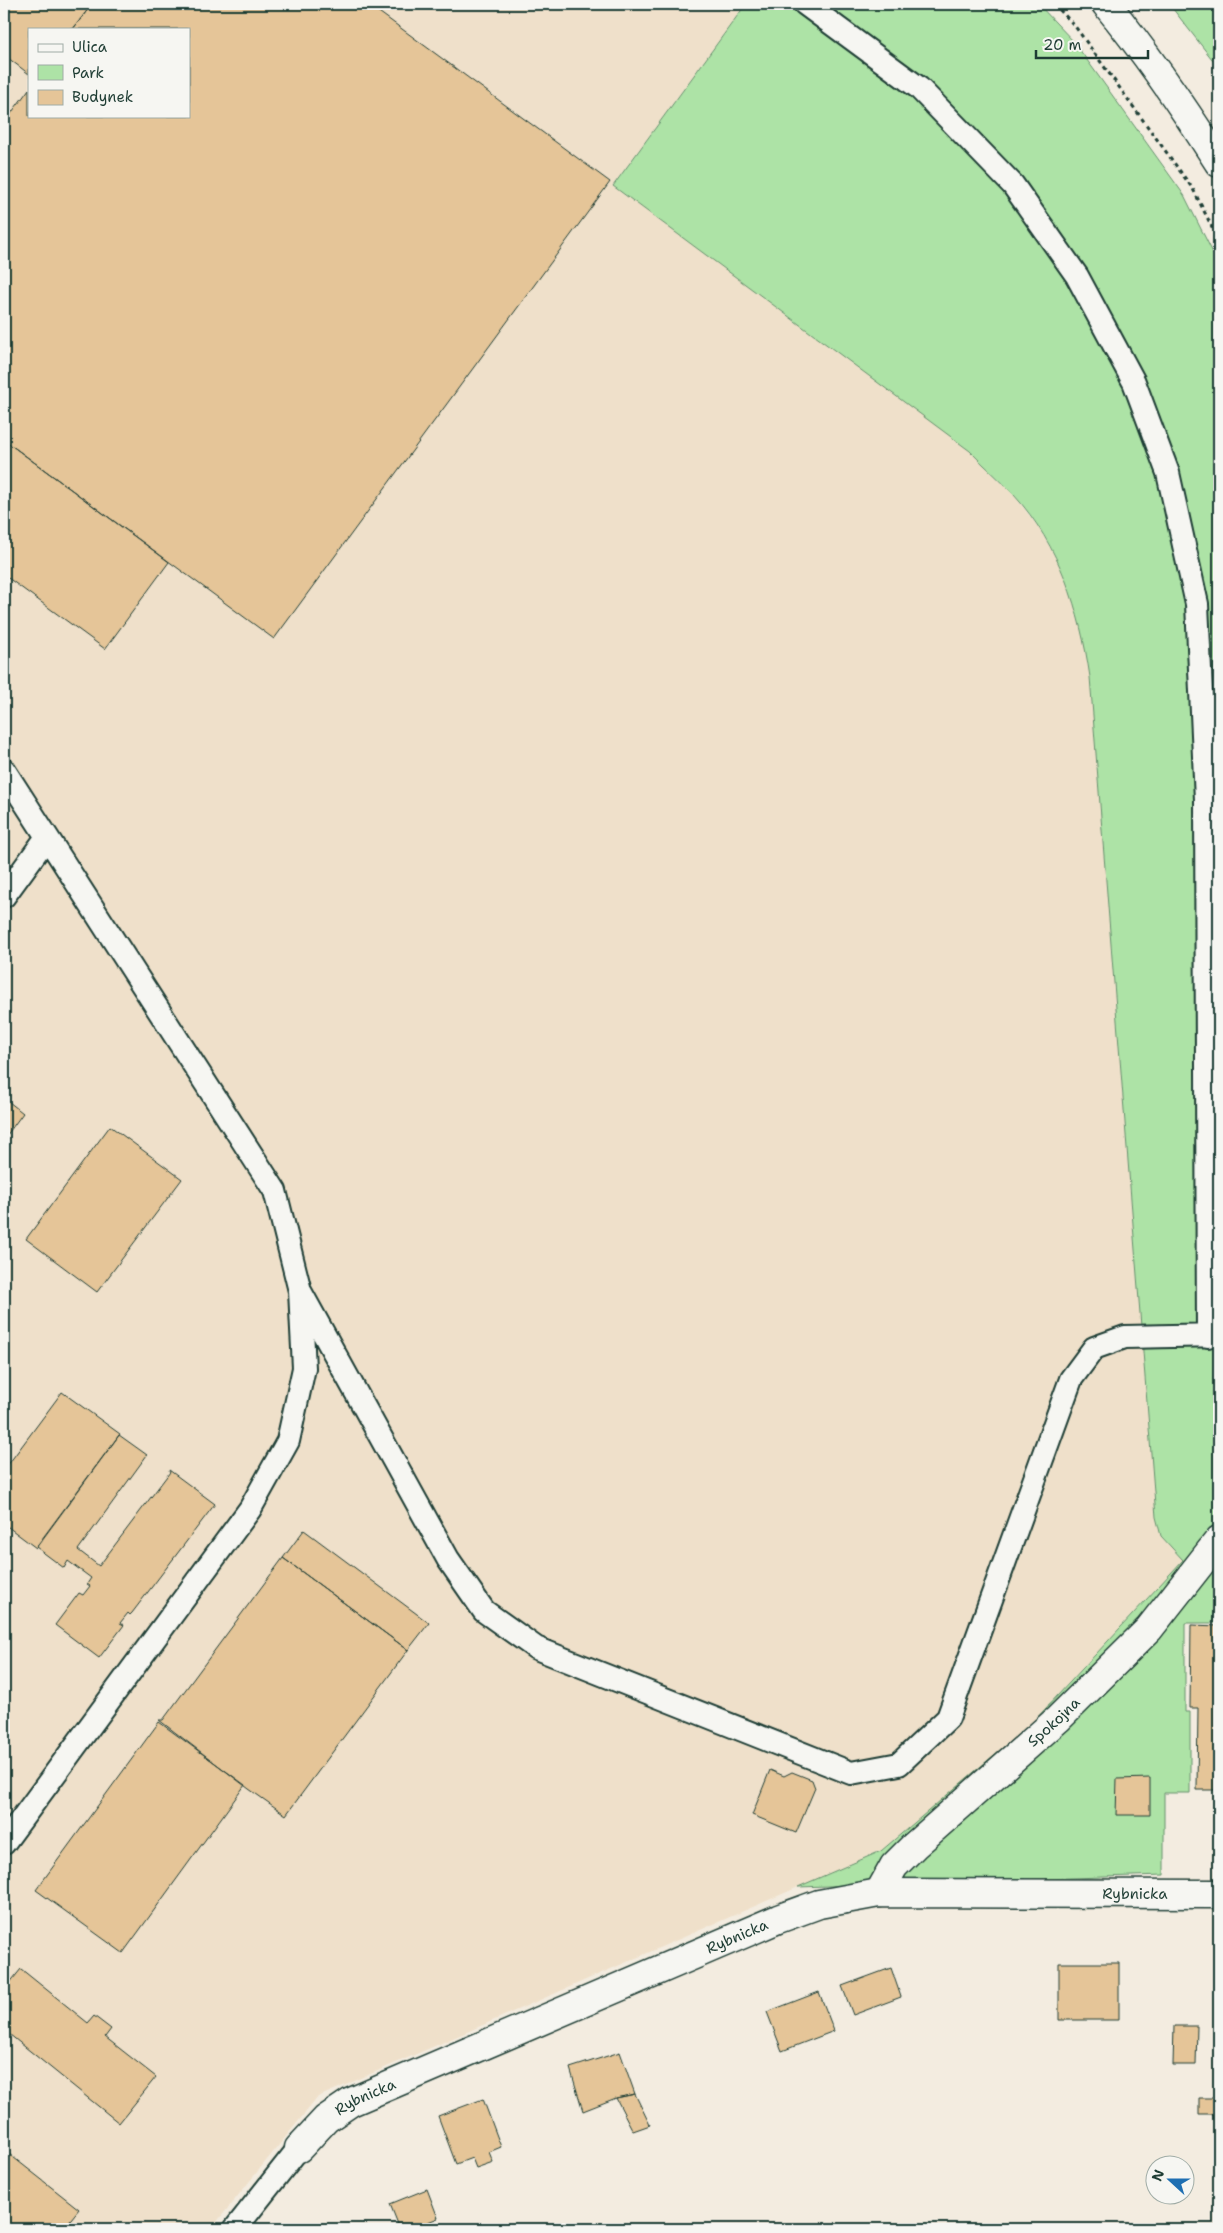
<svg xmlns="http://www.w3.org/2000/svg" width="1223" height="2233" font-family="'Shantell Sans',sans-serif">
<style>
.built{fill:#efe0ca;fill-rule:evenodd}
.green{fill:#ade3a6;stroke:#66906d}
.building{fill:#e5c598;stroke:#1f3d34}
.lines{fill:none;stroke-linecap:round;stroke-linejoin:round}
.lane-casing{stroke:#1f3d34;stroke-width:26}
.street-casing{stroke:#1f3d34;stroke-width:31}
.primary-casing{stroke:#1f3d34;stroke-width:31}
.path{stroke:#1f3d34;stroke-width:3;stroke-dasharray:4 4;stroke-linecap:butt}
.lane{stroke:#f6f6f2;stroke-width:22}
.street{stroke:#f6f6f2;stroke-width:28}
.primary{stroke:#f6f6f2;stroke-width:28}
.labels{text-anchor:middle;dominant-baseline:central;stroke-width:5;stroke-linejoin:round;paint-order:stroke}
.street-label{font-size:15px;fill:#1f3d34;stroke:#f6f6f2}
</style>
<rect width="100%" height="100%" fill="#f3ece0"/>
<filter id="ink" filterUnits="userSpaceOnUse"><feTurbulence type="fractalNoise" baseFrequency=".02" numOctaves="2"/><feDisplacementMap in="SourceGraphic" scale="10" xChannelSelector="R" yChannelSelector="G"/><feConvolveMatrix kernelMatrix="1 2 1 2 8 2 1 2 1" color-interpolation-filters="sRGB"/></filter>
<g filter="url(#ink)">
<path class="built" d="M4,4H746L613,186L847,355L970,451L1014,495L1039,528L1058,561L1073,598L1084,635L1090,677L1156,1517L1161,1536L1183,1560L1033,1722L881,1851L318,2097L211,2229H4ZM29,29H189V116H29Z"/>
<path class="green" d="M746,4H1038L1074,42L1184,195L1219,265V1623H1185V1712H1190V1793H1164V1875L798,1887L881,1851L1033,1722L1183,1560L1161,1536L1156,1517L1090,677C1080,610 1060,546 1014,495C1000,479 984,466 970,451L613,186Z
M1169,4H1219V68Z"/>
<path class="building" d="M4,4H92L73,29H29V74L4,55Z
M92,4H368L610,182L274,639L4,440V123L29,89V116H189V29H73Z
M4,440L169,562L105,649L4,575Z
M4,1098L23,1113L4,1139Z
M110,1126L182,1179L97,1292L26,1239Z
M62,1392L120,1434L36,1548L4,1524V1470Z
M119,1435L147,1455L78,1550L99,1566L170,1472L169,1470L215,1504L132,1613L130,1615L128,1613L120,1623L124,1625L99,1658L55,1625L79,1593L83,1595L90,1586L87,1584L91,1578L68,1561L64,1568L36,1547Z
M304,1530L429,1623L408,1650L283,1558Z
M283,1558L408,1650L286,1815L249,1789L159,1720H163Z
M1191,1625L1219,1626V1790H1197L1198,1708H1190Z
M159,1722L245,1785L123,1953L36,1890Z
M770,1770L784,1776L792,1772L812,1780L815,1788L796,1833L752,1815Z
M1150,1778V1815H1116L1117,1779Z
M1059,1963H1119V2020H1059Z
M891,1968L901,1997L853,2015L842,1986Z
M21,1969L88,2023L94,2016L111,2029L105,2037L156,2077L119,2123L4,2030V1990Z
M819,1992L834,2031L782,2051L767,2012Z
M1174,2026H1197L1196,2065H1173Z
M620,2052L635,2094L616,2098L583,2111L570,2068Z
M635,2094L650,2125L633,2131L616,2098Z
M1199,2098H1219V2114H1199Z
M483,2099L501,2147L489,2152L493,2162L476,2168L472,2158L456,2164L438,2116Z
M4,2150L79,2209L63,2229H12L4,2223Z
M427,2189L438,2218L410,2229H400L390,2204Z"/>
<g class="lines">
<g class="lane-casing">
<path id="lane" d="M805,4L919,88L1013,185L1077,276L1134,382L1168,473L1197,604L1206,800L1208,1336
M4,770L275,1191L300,1291L304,1368L288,1441L250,1509L4,1843
M4,896L47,837
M300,1291L448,1559L484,1611L536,1648L851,1773L899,1764L948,1718L1071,1379L1094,1348L1125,1337L1219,1335
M235,2229L299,2148"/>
</g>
<g class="street-casing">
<g id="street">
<path id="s1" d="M879,1893L894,1866L914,1846L1058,1719L1149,1629L1219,1540"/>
<path id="s2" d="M299,2148L326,2119L351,2102L778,1919L819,1904L879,1893L1219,1894"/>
</g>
</g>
<g class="primary-casing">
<path id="primary" d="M1106,4C1147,54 1184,108 1219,163"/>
</g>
<path class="path" d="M1054,4L1074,25L1193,189L1219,241"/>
<use href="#lane" class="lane"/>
<use href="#street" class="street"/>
<use href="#primary" class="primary"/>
</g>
</g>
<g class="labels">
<g class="street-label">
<text stroke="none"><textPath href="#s1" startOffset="246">Spokojna</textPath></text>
<text stroke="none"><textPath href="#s2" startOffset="895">Rybnicka</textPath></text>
<text stroke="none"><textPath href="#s2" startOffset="490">Rybnicka</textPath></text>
<text stroke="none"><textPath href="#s2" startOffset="85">Rybnicka</textPath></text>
</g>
</g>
<rect width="1223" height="2233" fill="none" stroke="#f6f6f2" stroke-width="20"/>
<rect x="10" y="10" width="1203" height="2213" fill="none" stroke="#1f3d34" stroke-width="2" filter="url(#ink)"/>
<rect x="28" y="28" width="162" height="90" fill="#f6f6f2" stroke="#a0aca6"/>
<rect x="38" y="44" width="25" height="8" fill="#f6f6f2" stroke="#a0aca6"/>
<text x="72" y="52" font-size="15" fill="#1f3d34">Ulica</text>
<rect x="38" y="65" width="25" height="15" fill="#ade3a6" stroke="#a0aca6"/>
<text x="72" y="78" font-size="15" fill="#1f3d34">Park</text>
<rect x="38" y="90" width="25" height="15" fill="#e5c598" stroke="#a0aca6"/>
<text x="72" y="102" font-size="15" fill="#1f3d34">Budynek</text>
<g transform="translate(1170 2180) rotate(291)"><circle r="24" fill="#f6f6f2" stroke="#a0aca6"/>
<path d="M0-4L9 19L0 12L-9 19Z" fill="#1f6fb2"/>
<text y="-8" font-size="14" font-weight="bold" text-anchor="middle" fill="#1f3d34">N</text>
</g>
<path d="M1036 50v8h112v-8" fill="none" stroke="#1f3d34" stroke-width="2.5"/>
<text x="1043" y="50" font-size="15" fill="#1f3d34" stroke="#f6f6f2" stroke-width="4" paint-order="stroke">20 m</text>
</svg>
